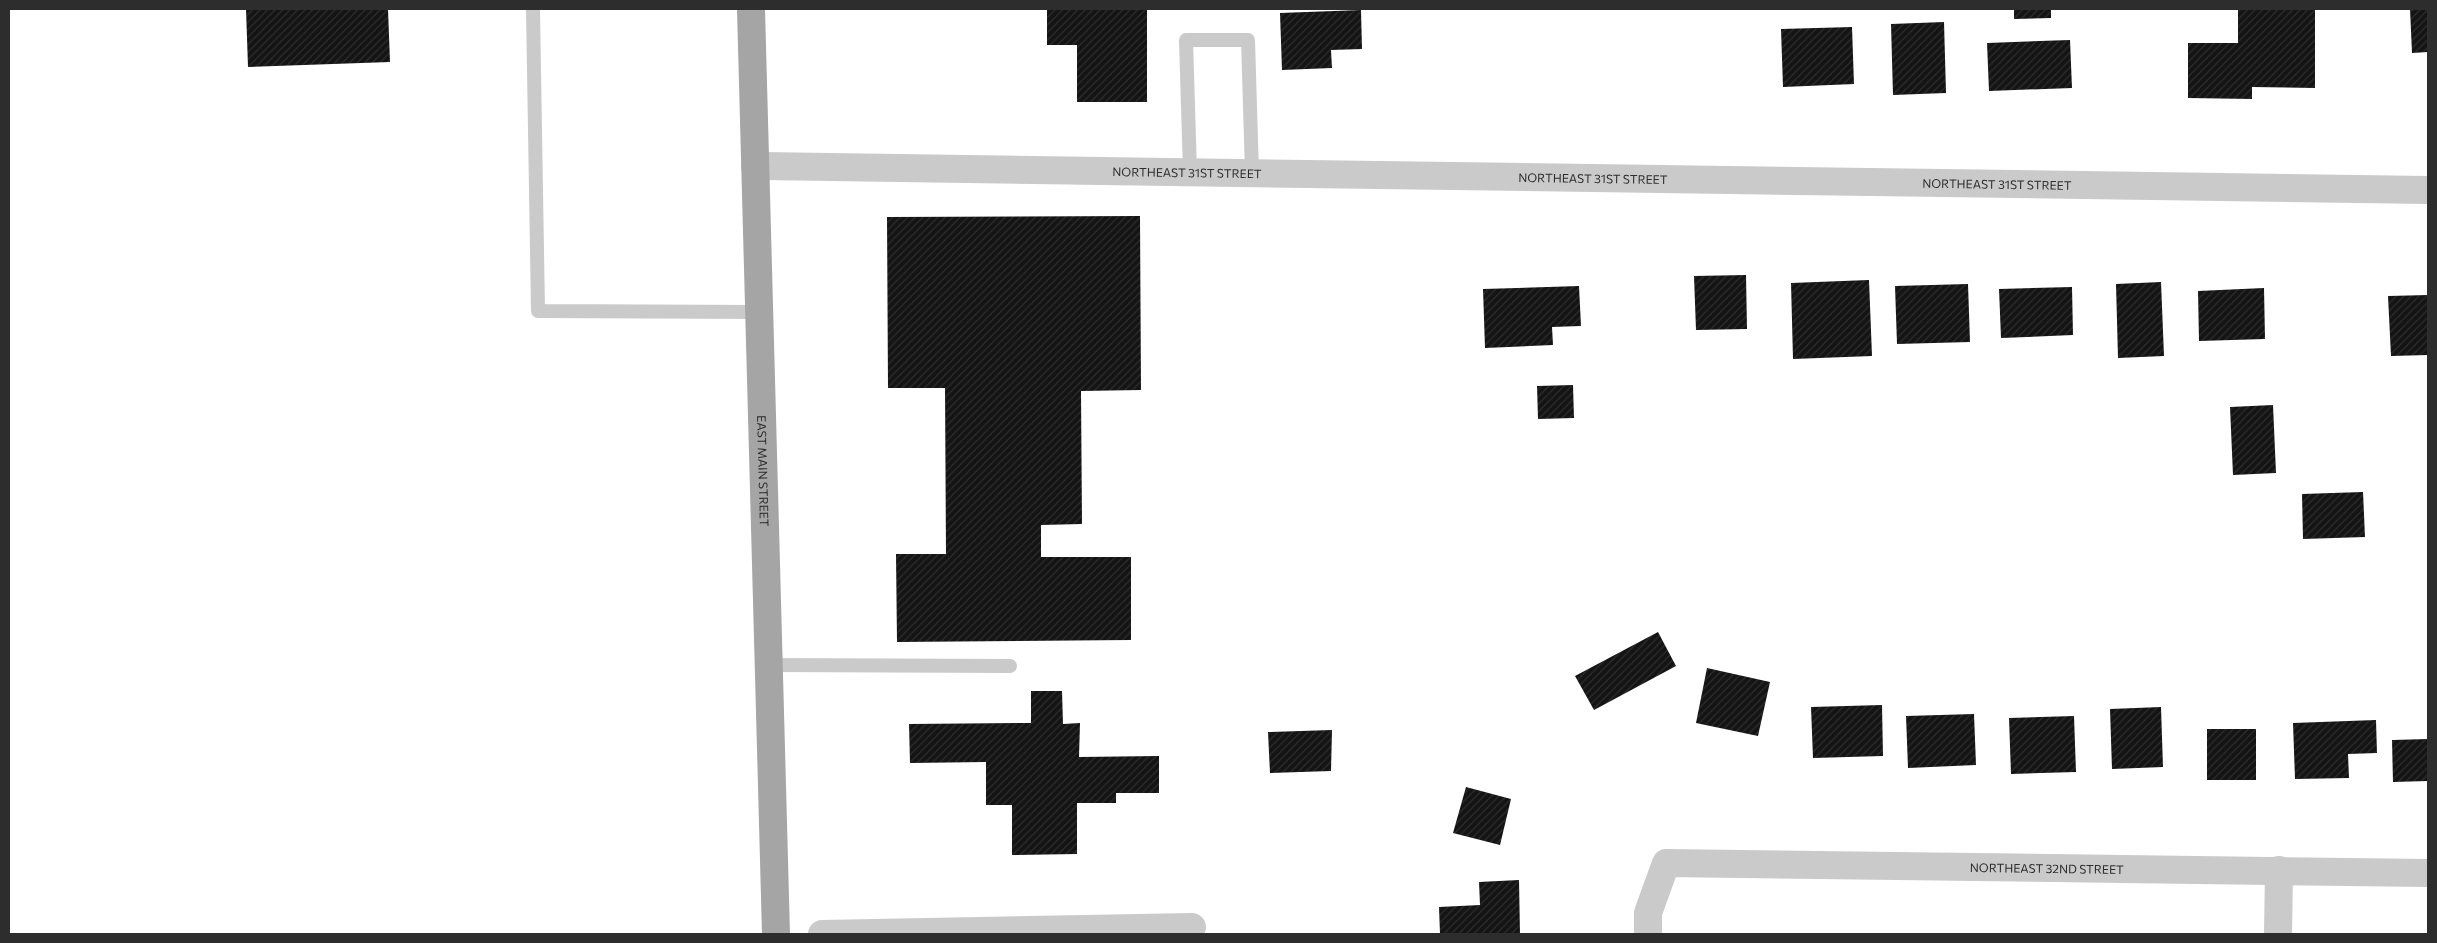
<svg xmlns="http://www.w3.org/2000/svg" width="2437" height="943" font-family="Commissioner,sans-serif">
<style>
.building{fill:url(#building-hatch)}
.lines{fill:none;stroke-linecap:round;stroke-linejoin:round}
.service{stroke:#cacaca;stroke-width:14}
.minor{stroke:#cacaca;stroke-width:28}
.primary{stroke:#a5a5a5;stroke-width:28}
.labels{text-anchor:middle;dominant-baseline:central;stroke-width:5;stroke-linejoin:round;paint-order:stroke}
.street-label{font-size:12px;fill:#2d2d2d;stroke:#fff}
</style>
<defs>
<pattern id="building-hatch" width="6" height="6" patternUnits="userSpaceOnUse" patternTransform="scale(1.25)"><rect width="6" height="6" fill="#141414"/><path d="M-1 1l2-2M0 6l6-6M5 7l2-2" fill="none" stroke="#2e2e2e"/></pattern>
</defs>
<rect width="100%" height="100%" fill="#fff"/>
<path class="building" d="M246,9H388L390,62L248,67Z
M1047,9H1147V102H1077V45H1047Z
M2014,9H2051V18L2014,19Z
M2238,9H2315V88L2252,87V99L2188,98V43H2238Z
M2410,9H2428V52L2412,53Z
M1361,10L1362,49L1331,50L1332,68L1282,70L1280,13Z
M1944,22L1946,93L1893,95L1891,24Z
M1852,27L1854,84L1783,87L1781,29Z
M2070,40L2072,88L1989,91L1987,43Z
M1140,216L1141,390L1081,391L1082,524L1041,525V557H1131V640L897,642L896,554H946L945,388H888L887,217Z
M1746,275L1747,329L1696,330L1694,276Z
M1869,280L1872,356L1793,359L1791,283Z
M2161,282L2164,356L2118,358L2116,284Z
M1968,284L1970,342L1897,344L1895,286Z
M1579,286L1581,326L1552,327L1553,345L1485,348L1483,289Z
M2072,287L2073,335L2001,338L1999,289Z
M2264,288L2265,339L2199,341L2198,291Z
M2428,295V355L2391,356L2388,296Z
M1573,385L1574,418L1538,419L1537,386Z
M2273,405L2276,473L2233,475L2230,407Z
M2363,492L2365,537L2303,539L2302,494Z
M1658,632L1676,666L1594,710L1575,676Z
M1707,668L1770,682L1758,736L1696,723Z
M1031,691H1062L1063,724L1080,723L1079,757L1159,756V793H1116V803H1077V854L1012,855V805H986V762L910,763L909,724L1031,723Z
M1882,705L1883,756L1813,758L1811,707Z
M2161,707L2163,767L2112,769L2110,709Z
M1974,714L1976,765L1908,768L1906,716Z
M2074,716L2076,772L2011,774L2009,718Z
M2376,720L2377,753L2348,754L2349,778L2295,779L2293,723Z
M2207,729H2256V780H2207Z
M1332,730L1331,771L1270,773L1268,732Z
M2428,739V781L2393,782L2392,740Z
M1466,787L1511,799L1500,845L1453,833Z
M1519,880L1520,934H1440L1439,907L1480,905L1479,882Z"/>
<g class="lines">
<path class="service" d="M533,9L538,311L759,312
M1190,172L1186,40H1248L1252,173
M768,665L1010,666"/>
<g class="minor">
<path id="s1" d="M755,166L2428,190"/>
<path d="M822,934L1192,927"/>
<path id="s2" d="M1648,934V913L1666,863L2428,873"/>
<path d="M2278,934L2279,870"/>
</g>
<path class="primary" id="s3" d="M751,9L776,934"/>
</g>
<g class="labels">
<g class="street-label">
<text stroke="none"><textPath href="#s1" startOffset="432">NORTHEAST 31ST STREET</textPath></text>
<text stroke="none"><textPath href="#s1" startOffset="838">NORTHEAST 31ST STREET</textPath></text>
<text stroke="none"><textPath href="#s1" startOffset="1242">NORTHEAST 31ST STREET</textPath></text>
<text stroke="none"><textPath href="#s3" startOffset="462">EAST MAIN STREET</textPath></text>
<text stroke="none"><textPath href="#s2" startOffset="455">NORTHEAST 32ND STREET</textPath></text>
</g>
</g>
<rect width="2437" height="943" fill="none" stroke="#2d2d2d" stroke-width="20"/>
</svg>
